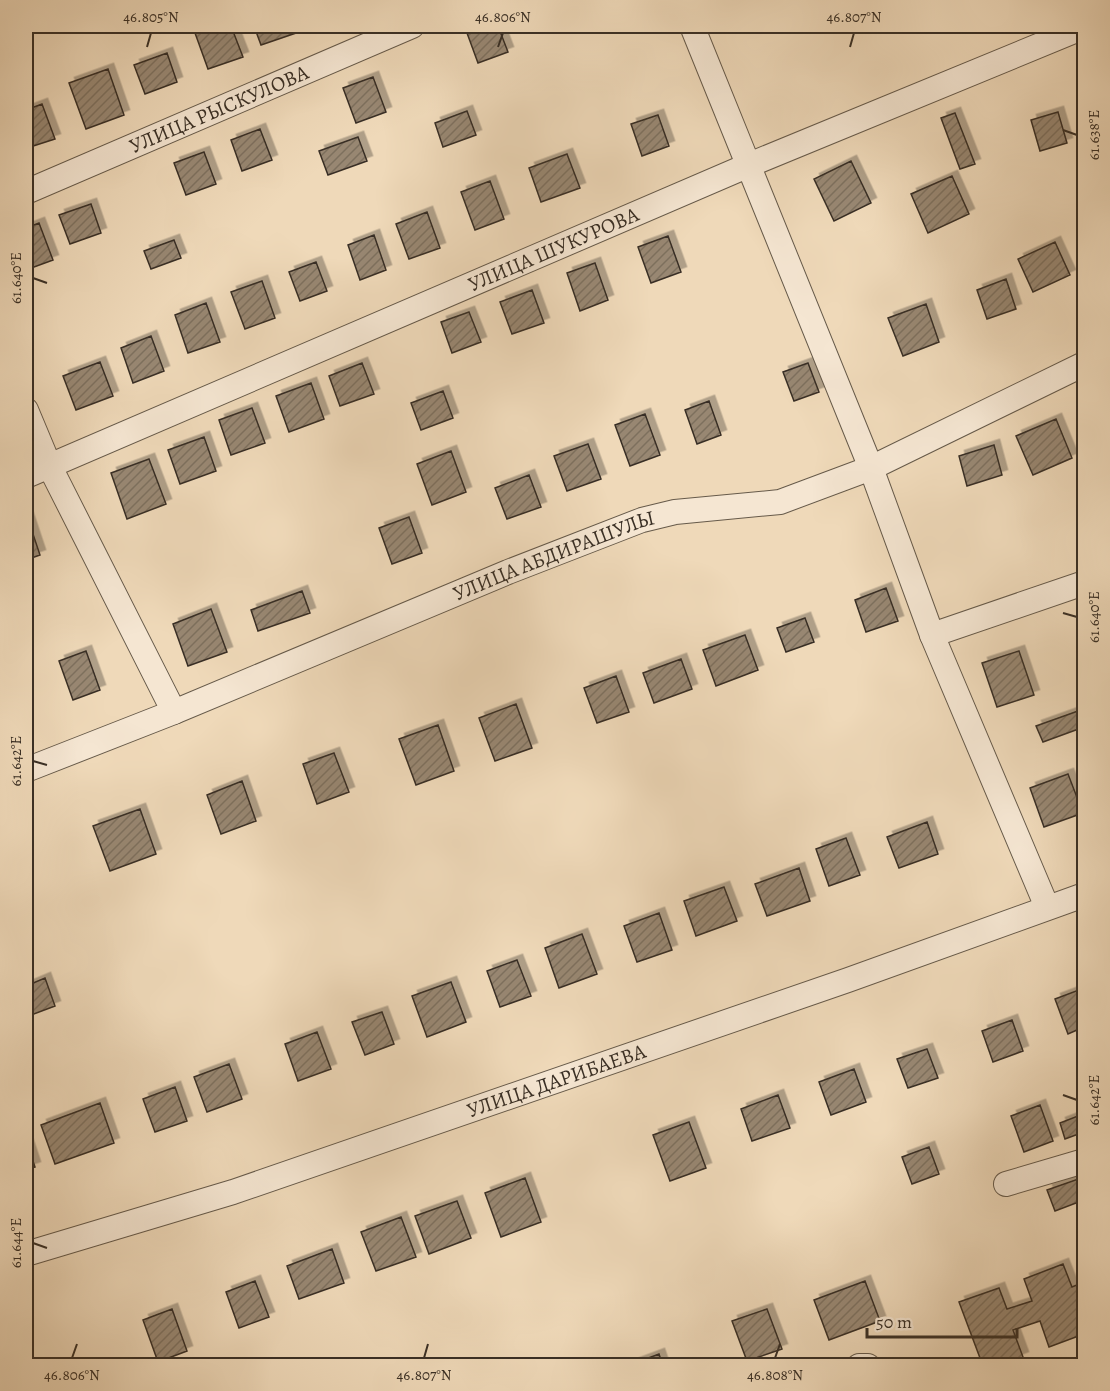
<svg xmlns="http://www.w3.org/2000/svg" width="1110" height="1391" font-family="Alegreya,serif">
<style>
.building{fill:url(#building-hatch);stroke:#392f25;stroke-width:1.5;filter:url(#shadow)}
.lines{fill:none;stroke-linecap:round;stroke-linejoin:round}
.street-casing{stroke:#665a4a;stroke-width:26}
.street{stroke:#f5e6d2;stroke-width:24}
.ticks{fill:none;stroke:#392f25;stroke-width:2}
.labels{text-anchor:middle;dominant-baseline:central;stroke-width:5;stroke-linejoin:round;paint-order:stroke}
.street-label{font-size:21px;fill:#392f25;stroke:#f5e6d2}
.neatline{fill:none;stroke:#392f25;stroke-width:2}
.ticks-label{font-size:15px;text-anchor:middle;fill:#392f25}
</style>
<defs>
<pattern id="building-hatch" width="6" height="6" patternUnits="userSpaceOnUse" patternTransform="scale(1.5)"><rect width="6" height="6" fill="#988772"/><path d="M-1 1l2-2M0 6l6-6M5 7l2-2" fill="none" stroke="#7d6f5d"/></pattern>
<filter id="shadow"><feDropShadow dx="5.5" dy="-5.5" stdDeviation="0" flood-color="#0004"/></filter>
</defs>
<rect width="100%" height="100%" fill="#efd9b9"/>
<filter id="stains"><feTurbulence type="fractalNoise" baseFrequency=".00333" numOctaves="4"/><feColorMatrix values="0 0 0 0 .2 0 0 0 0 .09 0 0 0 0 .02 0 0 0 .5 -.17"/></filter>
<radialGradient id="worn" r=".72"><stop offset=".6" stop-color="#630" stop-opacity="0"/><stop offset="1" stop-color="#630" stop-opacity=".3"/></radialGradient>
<path class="building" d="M215,26H231L243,57L208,69L195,33Z
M254,26H296L299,32L261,45Z
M487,26H498L508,52L478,63L467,33Z
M167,53L177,82L145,94L134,65Z
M108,69L124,115L86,129L69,83Z
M373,77L386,112L356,123L343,88Z
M42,104L55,139L30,147L26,134V110Z
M467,111L476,135L443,147L435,123Z
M1058,112L1067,143L1040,151L1031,120Z
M955,113L975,164L960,169L941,118Z
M658,115L669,146L642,156L631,124Z
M260,129L272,160L242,171L231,140Z
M358,137L367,161L328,175L319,151Z
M204,152L216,184L186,195L174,163Z
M567,154L580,188L541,202L529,168Z
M851,161L871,203L834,221L814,179Z
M952,176L969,214L928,233L911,194Z
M490,181L504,219L475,230L461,192Z
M91,204L101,233L70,244L59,215Z
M427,212L440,248L409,259L396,224Z
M39,223L53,260L26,270V228Z
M374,235L386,270L360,280L348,245Z
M668,236L681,272L651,283L638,247Z
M174,240L181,258L151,269L144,251Z
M1055,242L1070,275L1033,292L1018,259Z
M316,262L327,291L300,301L289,272Z
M595,263L608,300L580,311L567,273Z
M1006,279L1016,309L987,319L977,290Z
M262,281L275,318L245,329L231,292Z
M532,290L544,323L512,334L500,302Z
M206,303L220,342L188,353L175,315Z
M926,304L939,342L903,356L888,318Z
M469,312L481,342L452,353L441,322Z
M151,336L164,371L133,383L121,348Z
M100,362L113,396L76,410L63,376Z
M362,363L374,394L340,406L329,376Z
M808,363L819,392L794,401L783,372Z
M311,383L324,419L289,432L276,396Z
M443,391L453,418L421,430L411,403Z
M709,401L721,435L697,444L685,410Z
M252,408L265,443L231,455L219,420Z
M645,414L660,455L630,466L615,425Z
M1056,419L1072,458L1033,475L1016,436Z
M204,437L216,471L180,484L168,450Z
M588,444L601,479L567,491L554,456Z
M994,445L1002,475L967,486L959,456Z
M451,451L466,492L432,505L417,464Z
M149,459L166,504L127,519L111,473Z
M529,475L541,507L507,519L495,488Z
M27,516L40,555L26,560V517Z
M409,517L422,553L392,564L379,528Z
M886,588L898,621L866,632L855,600Z
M302,591L310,613L258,631L251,610Z
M211,609L227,652L188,666L173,624Z
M805,618L814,642L786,652L777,628Z
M745,635L758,670L716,686L703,650Z
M86,651L100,690L73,700L59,661Z
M1019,651L1034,695L997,707L982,663Z
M681,659L692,689L654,703L643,673Z
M616,676L629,712L597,723L584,688Z
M516,704L532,748L495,761L479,718Z
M1078,711L1084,727L1043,742L1036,726Z
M438,725L454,771L416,785L399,739Z
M334,753L349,792L317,804L303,764Z
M1068,774L1083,813L1044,827L1030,788Z
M242,781L256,821L221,834L207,795Z
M140,809L156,854L110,871L93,826Z
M927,822L938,854L899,868L887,837Z
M846,838L860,875L829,886L816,849Z
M799,868L810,901L767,916L755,884Z
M724,887L737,921L696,936L684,901Z
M659,913L672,950L637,962L624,926Z
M582,934L597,974L559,988L545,948Z
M517,960L531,996L500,1007L487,971Z
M45,978L55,1006L26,1017V986Z
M451,982L466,1022L427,1037L412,996Z
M1084,988V1027L1068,1034L1055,999Z
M382,1012L394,1044L365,1055L352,1022Z
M1012,1020L1023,1051L993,1062L982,1031Z
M317,1032L331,1069L298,1081L285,1044Z
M927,1049L938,1078L908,1088L897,1059Z
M229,1064L242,1099L207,1112L194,1077Z
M854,1069L866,1102L831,1115L819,1082Z
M175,1087L187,1121L155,1132L143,1099Z
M778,1095L790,1128L752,1141L741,1109Z
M100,1103L114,1143L55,1164L41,1125Z
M1040,1105L1053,1141L1024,1152L1011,1116Z
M1083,1114L1084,1132L1065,1139L1060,1123Z
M689,1122L706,1168L670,1181L653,1135Z
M26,1140L35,1167L26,1170Z
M929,1147L939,1174L912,1184L902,1157Z
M1084,1177V1200L1055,1211L1047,1190Z
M525,1178L541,1222L501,1237L485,1193Z
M457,1201L471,1238L429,1254L415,1216Z
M401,1217L416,1257L376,1271L361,1232Z
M332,1249L344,1283L299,1299L287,1266Z
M1063,1264L1072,1287L1084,1282V1304L1078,1307L1084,1324V1334L1049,1347L1040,1321L1013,1330L1023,1357L1000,1366H983L959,1302L999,1288L1007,1309L1032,1301L1024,1279Z
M255,1281L269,1317L239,1328L226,1292Z
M865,1281L880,1321L829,1340L814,1300Z
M172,1309L187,1351L158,1362L143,1320Z
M767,1309L782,1349L747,1361L732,1321Z
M659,1354L663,1366H627Z"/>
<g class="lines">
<g class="street-casing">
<g id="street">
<path d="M692,26L871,468L932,635L1047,907"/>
<path id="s1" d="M26,192L412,26"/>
<path d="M26,410L49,465L174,712"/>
<path id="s2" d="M26,476L749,165L1084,27"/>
<path d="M932,635L1084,583"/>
<path id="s3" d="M26,770L174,712L508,572L642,520L675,512L780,502L871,468L1084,364"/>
<path d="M1006,1184L1084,1161"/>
<path id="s4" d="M26,1254L233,1192L848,980L1084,895"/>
<path d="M859,1366H868"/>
</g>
</g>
<use href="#street" class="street"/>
</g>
<path class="ticks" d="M147,47L151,33M498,47L503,33M850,47L854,33M1063,130L1077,135M33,278L47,283M1063,613L1077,617M33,761L47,765M1063,1095L1077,1100M33,1243L47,1248M72,1358L77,1344M424,1358L428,1344M775,1358L780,1344"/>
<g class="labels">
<g class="street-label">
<text stroke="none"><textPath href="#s1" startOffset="210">УЛИЦА РЫСКУЛОВА</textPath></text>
<text stroke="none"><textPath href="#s2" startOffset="574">УЛИЦА ШУКУРОВА</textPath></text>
<text stroke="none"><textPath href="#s3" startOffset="570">УЛИЦА АБДИРАШУЛЫ</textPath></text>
<text stroke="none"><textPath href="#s4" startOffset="558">УЛИЦА ДАРИБАЕВА</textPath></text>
</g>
</g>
<rect width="1110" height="1391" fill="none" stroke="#efd9b9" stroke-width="66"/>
<path d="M867 1328v9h150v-9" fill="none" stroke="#392f25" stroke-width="3"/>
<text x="876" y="1328" font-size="18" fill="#392f25" stroke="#f5e6d2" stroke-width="4.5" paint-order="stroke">50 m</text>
<rect x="33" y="33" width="1044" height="1325" class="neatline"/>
<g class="ticks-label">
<text x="151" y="22">46.805°N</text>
<text x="503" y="22">46.806°N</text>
<text x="854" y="22">46.807°N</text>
<text transform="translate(1094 135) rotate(-90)" y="5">61.638°E</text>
<text transform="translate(16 278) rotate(-90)" y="5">61.640°E</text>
<text transform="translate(1094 617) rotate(-90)" y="5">61.640°E</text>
<text transform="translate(16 761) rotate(-90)" y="5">61.642°E</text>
<text transform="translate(1094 1100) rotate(-90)" y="5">61.642°E</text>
<text transform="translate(16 1243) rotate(-90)" y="5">61.644°E</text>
<text x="72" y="1380">46.806°N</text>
<text x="424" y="1380">46.807°N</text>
<text x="775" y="1380">46.808°N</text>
</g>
<rect width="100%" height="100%" filter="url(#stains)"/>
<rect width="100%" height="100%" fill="url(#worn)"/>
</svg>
